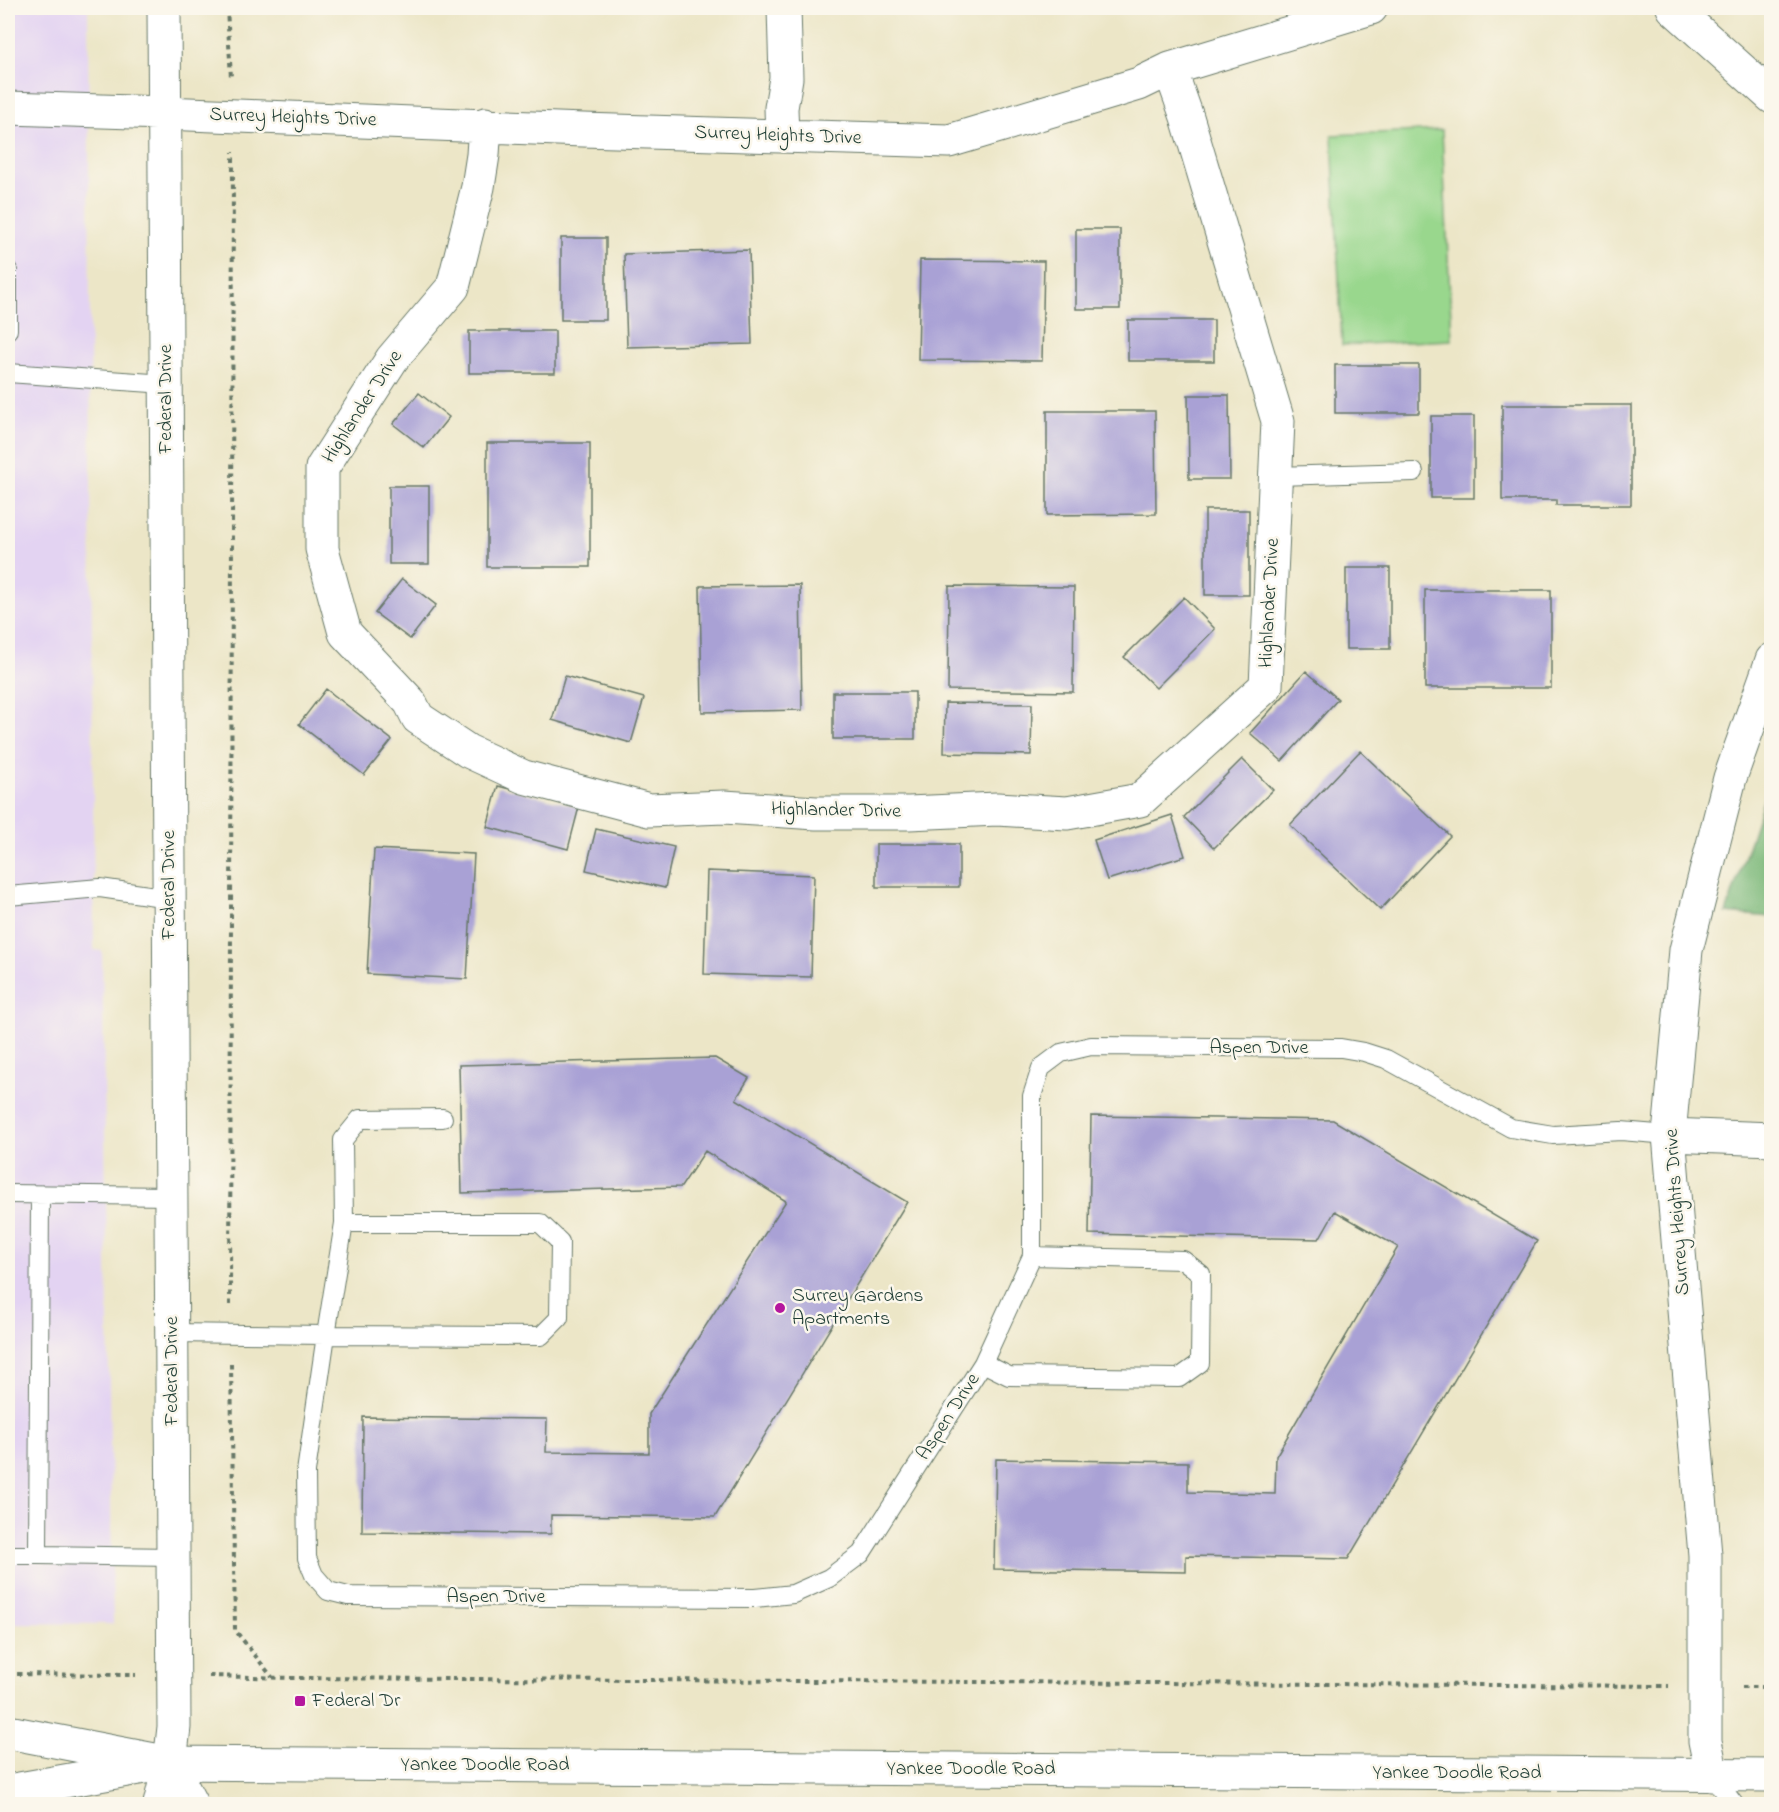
<svg xmlns="http://www.w3.org/2000/svg" width="1779" height="1812" font-family="'Indie Flower',sans-serif">
<style>
.built{fill:#e3d3f2}
.green{fill:#99d78d;stroke:#5c8a60;stroke-width:1.5}
.forest{fill:#7ab878;stroke:#4c7a56;stroke-width:1.5}
.building{fill:#a9a1d5}
.lines{fill:none;stroke-linecap:round;stroke-linejoin:round}
.lane-casing{stroke:#677867;stroke-width:20}
.street-casing{stroke:#677867;stroke-width:35}
.secondary-casing{stroke:#677867;stroke-width:35}
.path{stroke:#677867;stroke-width:4;stroke-dasharray:4.5 4.5;stroke-linecap:butt}
.lane{stroke:#fff;stroke-width:18}
.street{stroke:#fff;stroke-width:33}
.secondary{stroke:#fff;stroke-width:33}
.poi-dot{fill:#b5179e;stroke:#fbf7ec;stroke-width:2}
.labels{text-anchor:middle;dominant-baseline:central;stroke-width:5;stroke-linejoin:round;paint-order:stroke}
.street-label{font-size:20px;fill:#1f3d34;stroke:#fbf7ec}
.poi-label{font-size:20px;fill:#1f3d34;stroke:#fbf7ec;text-anchor:start}
</style>
<rect width="100%" height="100%" fill="#fbf7ec"/>
<filter id="ink" filterUnits="userSpaceOnUse"><feTurbulence type="fractalNoise" baseFrequency=".0167" numOctaves="2"/><feDisplacementMap in="SourceGraphic" scale="12" xChannelSelector="R" yChannelSelector="G"/><feConvolveMatrix kernelMatrix="1 2 1 2 8 2 1 2 1" color-interpolation-filters="sRGB"/></filter>
<filter id="wash" filterUnits="userSpaceOnUse"><feTurbulence type="fractalNoise" baseFrequency=".008" numOctaves="4" result="noise"/><feDisplacementMap in="SourceGraphic" scale="24" xChannelSelector="R" yChannelSelector="G"/><feGaussianBlur stdDeviation="1.35" result="paint"/><feColorMatrix in="noise" values="0 0 0 0 0 0 0 0 0 0 0 0 0 0 0 0 0 1.4 0 .05"/><feComposite in="paint" operator="in"/></filter>
<g filter="url(#wash)">
<rect width="100%" height="100%" fill="#ece6c7"/>
<path class="built" d="M8,8H88L94,950L102,951L113,1624L8,1623Z"/>
<path class="green" d="M1442,130L1452,340L1342,345L1332,135Z"/>
<path class="forest" d="M1771,778V917L1726,913Z"/>
<g id="blocks">
<path class="building" d="M1076,229H1120V309H1076Z
M561,238H606V320H561Z
M749,250L752,344L627,347L624,254Z
M920,260L1044,261L1042,361L918,360Z
M1128,320H1214V361H1128Z
M469,331H555V373H469Z
M1335,365H1419V413H1335Z
M419,393L449,417L424,448L393,424Z
M1188,395H1229L1230,479H1189Z
M1502,405H1631V505H1556V500H1502Z
M1047,411H1155L1156,514L1047,515Z
M1431,416H1474V498H1431Z
M487,443H590V567H487Z
M389,486H429V564H389Z
M1205,510H1249V595H1205Z
M1346,568H1390V649H1346Z
M402,579L436,605L410,639L375,613Z
M800,585L802,710L702,712L700,586Z
M949,586L1074,587L1073,692L948,690Z
M1425,590H1551V688H1425Z
M1184,597L1215,629L1156,688L1124,657Z
M1306,671L1338,699L1282,761L1250,733Z
M565,676L644,698L631,743L552,720Z
M326,689L392,740L364,775L299,724Z
M833,692H915V739H833Z
M945,703L1032,704L1031,755L944,753Z
M1360,751L1450,836L1380,910L1290,825Z
M1242,759L1273,790L1214,848L1184,817Z
M498,786L579,807L568,849L487,827Z
M1172,815L1185,856L1107,880L1094,840Z
M596,829L674,847L665,888L586,870Z
M876,844H959V887H876Z
M374,849L474,854L467,979L367,974Z
M707,871L814,875L811,977L704,974Z
M715,1058L749,1078L736,1099L907,1202L715,1517L551,1515V1534L362,1532L363,1417L547,1419L546,1452L649,1453V1414L786,1201L705,1151L681,1187L462,1193L459,1065Z
M1091,1116L1333,1120L1537,1241L1348,1559L1186,1556V1572L994,1569L996,1459L1188,1462V1492L1275,1494L1276,1456L1398,1247L1335,1211L1319,1239L1089,1234Z"/>
</g>
</g>
<g filter="url(#ink)">
<use href="#blocks" fill-opacity="0" stroke="#677867" stroke-width="1.5"/>
<g class="lines">
<g class="lane-casing">
<path id="lane" d="M8,270V330
M8,373L166,384
M1276,476L1414,472
M8,896L100,888L169,898
M8,1194L171,1196
M40,1195L38,1555L173,1557
M344,1223H540L560,1242L559,1318L541,1336L326,1335Z
M344,1223L343,1140L360,1119L443,1118
M172,1333L326,1335L306,1472L307,1558L314,1575L328,1591L348,1596L755,1598L793,1594L829,1578L861,1554L983,1363L1032,1256V1096L1041,1068L1061,1053L1091,1046L1341,1048L1364,1052L1386,1059L1511,1128L1553,1135L1621,1131L1669,1135
M983,1363L1009,1376L1179,1378L1200,1363L1201,1274L1183,1260L1032,1256
M8,1555H38
M1712,1775L1734,1804"/>
</g>
<g class="street-casing">
<path id="street" d="M1673,8L1772,97
M164,113L583,130L949,141L1139,84L1170,69L1371,8
M485,124L483,155L478,187L453,287L392,359L322,468V549L345,633L410,702L418,718L468,751L524,777L649,810L724,807L816,813H909L997,809L1067,813L1140,800L1266,686L1278,421L1187,117L1170,69
M782,136L781,108L786,78L784,8
M1669,1135L1772,1139
M1712,1775L1705,1741V1555L1669,1135L1686,950L1730,778L1772,660"/>
</g>
<g class="secondary-casing">
<path id="secondary" d="M8,108L164,113
M8,1732L170,1763L1772,1775
M170,1763L191,1804
M8,1791L150,1766
M160,1804L170,1763L174,1727L164,8"/>
</g>
<path class="path" d="M227,8L231,78
M230,1305L233,152
M231,1364L235,1630L272,1677
M8,1674L136,1675
M209,1676L292,1678L1669,1686
M1742,1687H1772"/>
<use href="#lane" class="lane"/>
<use href="#street" class="street"/>
<use href="#secondary" class="secondary"/>
</g>
</g>
<g class="poi-dot">
<circle cx="780" cy="1308" r="6"/>
<rect x="294" y="1695" width="12" height="12" rx="3"/>
</g>
<g class="labels">
<g class="street-label">
<text transform="translate(293 118) rotate(2)">Surrey Heights Drive</text>
<text transform="translate(778 136) rotate(2)">Surrey Heights Drive</text>
<text transform="translate(166 399) rotate(-90)">Federal Drive</text>
<text transform="translate(363 407) rotate(-57)">Highlander Drive</text>
<text transform="translate(1270 603) rotate(-87)">Highlander Drive</text>
<text transform="translate(836 811) rotate(1)">Highlander Drive</text>
<text transform="translate(169 885) rotate(-90)">Federal Drive</text>
<text x="1259" y="1048">Aspen Drive</text>
<text transform="translate(1678 1212) rotate(-94)">Surrey Heights Drive</text>
<text transform="translate(172 1371) rotate(-90)">Federal Drive</text>
<text transform="translate(949 1417) rotate(-57)">Aspen Drive</text>
<text x="496" y="1597">Aspen Drive</text>
<text x="485" y="1765">Yankee Doodle Road</text>
<text x="971" y="1769">Yankee Doodle Road</text>
<text x="1457" y="1773">Yankee Doodle Road</text>
</g>
<g class="poi-label">
<text x="792" y="1296">Surrey Gardens<tspan x="792" dy="23">Apartments</tspan></text>
<text x="312" y="1701">Federal Dr</text>
</g>
</g>
<rect width="1779" height="1812" fill="none" stroke="#fbf7ec" stroke-width="30"/>
</svg>
